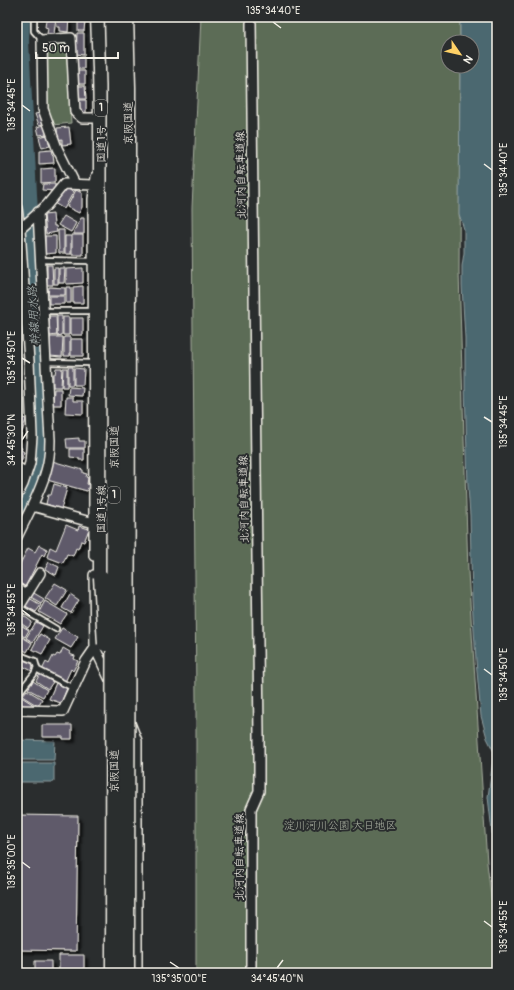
<svg xmlns="http://www.w3.org/2000/svg" width="514" height="990" font-family="Pangolin,'Klee One',sans-serif">
<style>
.green{fill:#5b6c56;stroke:#a8ae9f}
.water{fill:#4b676f;stroke:#8f9e9f}
.lines{fill:none;stroke-linecap:round;stroke-linejoin:round}
.river{stroke:#4b676f;stroke-width:20}
.building{fill:#5e5a6b;stroke:#f4f1e8;filter:url(#shadow)}
.service-casing{stroke:#f4f1e8;stroke-width:8}
.minor-casing{stroke:#f4f1e8;stroke-width:12}
.trunk-casing{stroke:#f4f1e8;stroke-width:17}
.service{stroke:#2a2d2e;stroke-width:4.5}
.minor{stroke:#2a2d2e;stroke-width:9}
.trunk{stroke:#2a2d2e;stroke-width:14}
.trunk-bridge-casing{stroke:#f4f1e8;stroke-width:17;stroke-linecap:butt}
.trunk-bridge{stroke:#2a2d2e;stroke-width:14}
.ticks{fill:none;stroke:#f4f1e8;stroke-width:1.5}
.labels{text-anchor:middle;dominant-baseline:central;stroke-width:4;stroke-linejoin:round;paint-order:stroke}
.shield{fill:#2a2d2e;stroke:#b7b6b0;stroke-width:1}
.shield-label{font-size:10px;font-weight:bold;fill:#f4f1e8}
.street-label{font-size:11px;fill:#f4f1e8;stroke:#2a2d2e}
.park-label{font-size:11px;fill:#afb5a6;stroke:#2a2d2e}
.water-label{font-size:12px;font-style:italic;fill:#b0bab8;stroke:#2a2d2e}
.neatline{fill:none;stroke:#f4f1e8;stroke-width:1.5}
.ticks-label{font-size:10px;text-anchor:middle;fill:#f4f1e8}
</style>
<defs>
<filter id="shadow"><feDropShadow dx="3.5" dy="3.5" stdDeviation="1" flood-color="#0009"/></filter>
</defs>
<rect width="100%" height="100%" fill="#2a2d2e"/>
<filter id="ink" filterUnits="userSpaceOnUse"><feTurbulence type="fractalNoise" baseFrequency=".025" numOctaves="2"/><feDisplacementMap in="SourceGraphic" scale="8" xChannelSelector="R" yChannelSelector="G"/><feConvolveMatrix kernelMatrix="1 2 1 2 8 2 1 2 1" color-interpolation-filters="sRGB"/></filter>
<g filter="url(#ink)">
<path class="green" d="M201,17H460V42H448V66H460L459,272L468,572L487,863L497,945V973H196V701L192,208Z
M63,42L66,44L71,123L53,125L47,107L45,46L48,43Z"/>
<path class="water" d="M460,17H497V922V899L494,848L488,797L494,752L487,738L481,716L476,660L472,599L470,515L468,487L465,387V338L462,286V266L464,253V229L459,214L460,66H472V42H460Z
M17,740L55,741L54,760H17Z
M17,763H54V782H17Z"/>
<g class="lines">
<path class="river" d="M17,514L29,489L38,466L40,443L19,41L20,17"/>
</g>
<path class="building" d="M48,17H56L54,34H47L48,28L45,27L46,20L48,21Z
M58,17H69L68,32L60,31V27H57Z
M78,20H85L84,31H78Z
M77,33H84V55L76,54Z
M84,57V69H77L76,58Z
M76,71H85V84H76Z
M78,86H85L86,99H78Z
M79,100H86V114H79Z
M40,113L43,124L39,125L35,114Z
M44,125L47,134L39,135L37,127Z
M69,127L71,144L62,145V139L58,140L57,128Z
M47,135L50,146L42,148L39,137Z
M51,150L52,154L53,155L54,163L39,164V151Z
M55,168V182L41,183V169Z
M43,184H55V191L42,190Z
M73,187L75,189L64,209L54,203L58,197L67,188L71,191Z
M76,190L82,193V207L79,213L67,207Z
M53,214L54,226H56L57,232L46,234L44,215Z
M64,216L76,223L71,232L58,225Z
M81,218H84V234H74V231Z
M58,230H64V253H59Z
M72,235H83V255H72Z
M45,236H56V253L45,254Z
M65,236H71V254H65Z
M47,265H52L53,285H47Z
M54,268H58V284H54Z
M59,268H65L64,283H59Z
M83,268V283L66,284V269Z
M83,286V303H73V287Z
M49,287L65,288V295H48Z
M66,287H71V303H66Z
M49,296H64V304H49Z
M49,316H56L57,335L50,336Z
M57,316H62V335L57,336Z
M63,317H69V335H63Z
M70,318H83V335H70Z
M50,337H63L62,357L50,356Z
M64,337H70V356H64Z
M71,339H83V356H71Z
M68,367H73V385H68Z
M56,368H62L61,387H53V374H55Z
M63,368H67V387H62Z
M74,368L84,369L83,385H74Z
M69,387L83,388L82,396L68,395Z
M54,389H61V405H53Z
M66,397H73V401H83V414L65,413Z
M17,416L26,419L20,439L17,438Z
M79,438V441H85V448H67L66,439Z
M17,445L22,448L21,450L24,452L22,456L23,457L19,465L17,464Z
M70,449H84V460H79V458L70,457Z
M52,461L83,470V473L87,474L86,477L88,478L87,484L89,485L87,491L47,480Z
M54,484L67,488L61,509L46,504L48,495H51Z
M66,525L78,530L79,526L89,529L84,542L81,541L78,549L76,548L73,556L67,554L63,563L47,557L50,547L56,550Z
M39,545L47,549L44,556L42,554L25,587L17,583V570L28,548L35,552Z
M49,562L59,567L56,575L45,569Z
M55,583L67,590L57,606L45,598Z
M32,592L44,599L41,603L29,596Z
M70,594L79,600L71,613L62,608Z
M29,598L41,605L36,612L24,605Z
M45,601L67,614L60,624L39,612Z
M20,613L32,622L28,628L17,621V617Z
M36,622L43,626L33,642L26,638Z
M17,623L29,630L25,637L17,633Z
M62,628L78,637L71,648L55,639Z
M40,634L50,640L42,654L32,649Z
M22,637L32,643L27,652L17,646V644Z
M63,648L70,652L69,654L75,656L74,659L78,661L73,671L71,669L65,682L42,670L46,662L49,664L53,656L55,657L57,654L60,655Z
M17,655L34,663L32,671L17,663Z
M40,674L53,682L48,689L36,681Z
M33,681L47,690L43,697L28,689Z
M56,683L67,688L61,703L49,699Z
M27,690L42,699L38,706L22,696Z
M20,696L34,705L25,706L17,701Z
M42,725H72V739H63V737H42Z
M17,815L78,816L76,951L17,950Z
M59,955H84V973H59Z
M35,961H51V973H35Z"/>
<g class="lines">
<g class="service-casing">
<path id="service" d="M34,17V31L42,40
M41,260L93,261
M43,311H93
M46,362L93,363
M19,607L56,629
M17,654L35,661L37,668L34,674L17,695
M36,669L73,688"/>
</g>
<g class="minor-casing">
<path id="minor" d="M251,23L259,735V791L251,809V973
M75,184L57,148L43,109L42,40L71,38L75,112L82,118H101
M17,208L20,229L29,361L32,436L30,463L23,484L17,496
M17,232L47,205L64,184L94,185
M17,467L26,473
M32,506L94,523L93,199L96,177
M94,523V556
M17,537C27,516 40,493 46,471C49,461 50,450 50,440L38,212
M94,575L95,648L111,682
M17,588L27,594
M17,610L40,573
M17,710L63,711L86,661L95,648
M130,723L137,741V973"/>
</g>
<g class="trunk-casing">
<path id="trunk" d="M98,17L100,69L101,118V577"/>
</g>
<use href="#service" class="service"/>
<use href="#minor" class="minor"/>
<use href="#trunk" class="trunk"/>
<g class="trunk-bridge-casing">
<path id="trunk-bridge" d="M112,17L114,86V258L113,973
M126,17L128,87V258L127,973
M101,577L105,644"/>
</g>
<use href="#trunk-bridge" class="trunk-bridge"/>
</g>
</g>
<path class="ticks" d="M273,22L281,28M22,105L30,111M484,164L492,170M22,358L30,363M484,417L492,422M22,440L28,431M22,610L30,616M484,669L492,675M22,862L30,868M484,921L492,927M170,962L179,968M277,968L283,960"/>
<g class="labels">
<g class="shield">
<rect x="95" y="100" width="12" height="16" rx="3"/>
<rect x="108" y="487" width="12" height="16" rx="3"/>
</g>
<g class="shield-label">
<text x="101" y="108">1</text>
<text x="114" y="495">1</text>
</g>
<g class="street-label">
<text transform="translate(128 123) rotate(-90)">京阪国道</text>
<text transform="translate(101 144) rotate(-90)">国道1号</text>
<text transform="translate(241 175) rotate(-91)">北河内自転車道線</text>
<text transform="translate(114 447) rotate(-90)">京阪国道</text>
<text transform="translate(244 499) rotate(-91)">北河内自転車道線</text>
<text transform="translate(101 509) rotate(-90)">国道1号線</text>
<text transform="translate(114 771) rotate(-90)">京阪国道</text>
<text transform="translate(239 857) rotate(-90)">北河内自転車道線</text>
</g>
<g class="park-label">
<text x="340" y="825">淀川河川公園 大日地区</text>
</g>
<g class="water-label">
<text transform="translate(34 316) rotate(-93)">幹線用水路</text>
</g>
</g>
<rect width="514" height="990" fill="none" stroke="#2a2d2e" stroke-width="44"/>
<g transform="translate(460 54) rotate(124)"><circle r="19" fill="#2a2d2e" stroke="#7b7b78"/>
<path d="M0-3L7 15L0 10L-7 15Z" fill="#ffd166"/>
<text y="-6" font-size="11" font-weight="bold" text-anchor="middle" fill="#f4f1e8">N</text>
</g>
<path d="M36 52v6h82v-6" fill="none" stroke="#f4f1e8" stroke-width="2"/>
<text x="42" y="52" font-size="12" fill="#f4f1e8" stroke="#2a2d2e" stroke-width="3" paint-order="stroke">50 m</text>
<rect x="22" y="22" width="470" height="946" class="neatline"/>
<g class="ticks-label">
<text x="273" y="14">135°34'40"E</text>
<text transform="translate(11 105) rotate(-90)" y="4">135°34'45"E</text>
<text transform="translate(503 170) rotate(-90)" y="4">135°34'40"E</text>
<text transform="translate(11 358) rotate(-90)" y="4">135°34'50"E</text>
<text transform="translate(503 422) rotate(-90)" y="4">135°34'45"E</text>
<text transform="translate(11 440) rotate(-90)" y="4">34°45'30"N</text>
<text transform="translate(11 610) rotate(-90)" y="4">135°34'55"E</text>
<text transform="translate(503 675) rotate(-90)" y="4">135°34'50"E</text>
<text transform="translate(11 862) rotate(-90)" y="4">135°35'00"E</text>
<text transform="translate(503 927) rotate(-90)" y="4">135°34'55"E</text>
<text x="179" y="982">135°35'00"E</text>
<text x="277" y="982">34°45'40"N</text>
</g>
</svg>
